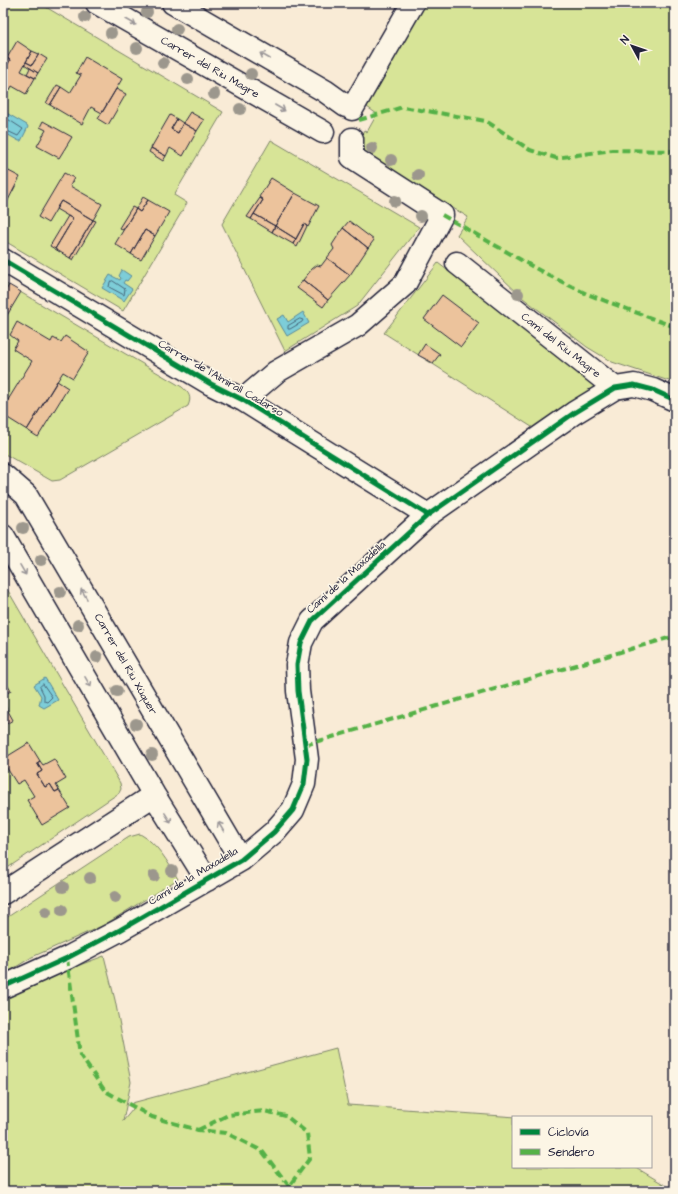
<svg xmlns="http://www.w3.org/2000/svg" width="678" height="1194" font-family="'Architects Daughter',sans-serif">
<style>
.green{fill:#d7e497;stroke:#7c8369}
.water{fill:#7dcdd8;stroke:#598999}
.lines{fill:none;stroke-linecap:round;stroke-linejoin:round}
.shore{stroke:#46667a;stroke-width:1}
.building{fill:#ecc39c;stroke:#22223b}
.minor-casing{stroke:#22223b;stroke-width:25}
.minor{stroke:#fcf5e5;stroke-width:22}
.quiet{stroke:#55b146;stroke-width:4;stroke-dasharray:8 4;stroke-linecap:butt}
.cycleway-casing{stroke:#fcf5e5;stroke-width:8}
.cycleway{stroke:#00873e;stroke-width:5}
.tree{fill:#9c978d}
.oneway{stroke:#9a9698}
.labels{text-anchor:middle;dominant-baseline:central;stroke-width:3.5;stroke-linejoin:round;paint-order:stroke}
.street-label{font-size:11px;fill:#22223b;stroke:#fcf5e5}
</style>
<rect width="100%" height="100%" fill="#f9ebd6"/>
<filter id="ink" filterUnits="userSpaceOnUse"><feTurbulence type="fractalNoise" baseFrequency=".025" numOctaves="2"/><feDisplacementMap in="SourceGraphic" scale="8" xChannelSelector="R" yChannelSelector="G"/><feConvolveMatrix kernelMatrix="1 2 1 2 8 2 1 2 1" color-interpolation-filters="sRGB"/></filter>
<g filter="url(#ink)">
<path class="green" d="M3,3H39L223,112L174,195L187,203L123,311L3,240Z
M421,3H675V383L612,362L587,347L523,298L457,235L468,217L354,149L364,130L367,132L377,114L367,107L365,101Z
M271,140L419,227L357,306L285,351L222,224Z
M438,263L596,386L535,429L384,333Z
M3,282L182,387C189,393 192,397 188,406L60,480L52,481L3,453Z
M3,582L120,783L121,789L119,793L3,871Z
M140,834C158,844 167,861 178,879L104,925L32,957L3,975V920L129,837Z
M104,956L115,1000L131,1082L123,1121L133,1109L132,1103L336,1048L348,1105L516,1117H513V1167H635L675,1191H3V997L47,977Z"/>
<path class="water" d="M3,111L27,125L28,127L21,141H19L3,132Z
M122,270L131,276L127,281L125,280L123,283L132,289L124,301L102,288L110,275L120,280L121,278L119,276Z
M303,312L309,323L287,336L277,319L284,315L288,322Z
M45,678L58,700L44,708L39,705L41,696L34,685Z"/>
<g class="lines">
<path class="shore" d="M3,116L23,129L18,136L3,129
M113,281L125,289L124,295L109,287L110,282Z
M300,319L303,320L302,322L290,329H288V326Z
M43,684L52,697L47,702L44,701V695L40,687Z"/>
</g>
<path class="building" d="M3,3H9L3,12Z
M17,41L32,51L21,71L35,78L26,94L12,86L10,90L3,86V73L10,60L7,58Z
M32,51L39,54L32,65L26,62Z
M39,54L47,59L38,73L24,64L26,62L32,65Z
M85,57L122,79L102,113L91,107L82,124L50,105L61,87L70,93L81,75L76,73Z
M7,58L10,60L3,73V64Z
M30,68L38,73L35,78L27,74Z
M57,85L61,87L50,105L46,103Z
M116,89L126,94L108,125L98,119Z
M190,112L204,120L197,131L183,123Z
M170,115L177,119L171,129L178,133L183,123L197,131L183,156L170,148L166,156L151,148Z
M177,119L183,123L178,133L171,129Z
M43,121L72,137L59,158L37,146L46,130L40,127Z
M151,148L166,156L163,161L149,152Z
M3,168L20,177L4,208L3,207Z
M64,173L74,178L70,186L102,204L93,220L61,201L48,223L38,217Z
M271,178L295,193L275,226L254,214L263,200L259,197Z
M295,193L319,206L308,227L304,224L296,239L275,226Z
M143,197L148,200L140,212L136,209Z
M260,198L263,200L251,219L247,217Z
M148,200L169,212L155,236L145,230L131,254L115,244L136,209L140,212Z
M61,201L93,220L70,258L55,249L73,219L56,209Z
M132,207L136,209L123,230L119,228Z
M254,214L275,226L272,232L251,219Z
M68,216L73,219L55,249L50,246Z
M93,220L96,221L73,260L70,258Z
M349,221L374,240L368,248L343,228Z
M304,224L307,226L297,247L293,244Z
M275,226L296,239L293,244L272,232Z
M343,228L368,248L350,275L327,258L334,249L332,245Z
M145,230L155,236L141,260L131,254Z
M327,258L350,275L328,300L303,280L312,269L317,265L321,266Z
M303,280L328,300L323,307L297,288Z
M9,285L21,292L6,317L3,315V296Z
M442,295L479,323L461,347L424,319Z
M17,322L51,342L53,338L61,342L65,336L89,352L73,378L63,372L27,430L3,415V408L32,361L13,349L18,341L10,335Z
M425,344L440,354L433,363L418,355Z
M57,381L68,388L38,437L27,430Z
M3,678L11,691L3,695Z
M3,702L13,720L3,726Z
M29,743L40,761L37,763L42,771L37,774L45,787L50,784L55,792L59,790L70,808L42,825L27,800L34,796L24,780L17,784L3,762V759Z
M54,759L66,779L56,785L59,790L55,792L50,784L45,787L37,774L42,771L37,763L40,761L43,765Z"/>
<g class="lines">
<g class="minor-casing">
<path id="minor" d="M97,3L323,132
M173,3L325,91L346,106
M352,109L413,3
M3,260L211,384L243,400L428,515
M457,263L615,388
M243,400L276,372L358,325L405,284L442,215L352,157V139
M3,475L26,495L241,860
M3,536L154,795L207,880
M3,893L154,795
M3,987L67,958L120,930L241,860L274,832L293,810L304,784L307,759L298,691L297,665L301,643L312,621L428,515L574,413L615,388L634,385L653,390L675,400"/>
</g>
<use href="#minor" class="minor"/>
<path class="quiet" d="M359,120L403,107L486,121L530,150L556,158L612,150L675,151
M442,215L544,273L587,294L675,327
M305,745L675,636
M67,958L80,1055L105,1091L152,1117L198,1130L226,1133L262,1151L289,1186L286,1191
M198,1130L228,1115L264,1111L286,1116L307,1133L310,1158L289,1186"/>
<g class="cycleway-casing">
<path id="cycleway" d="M3,260L211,384L243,400L428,515
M3,987L67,958L120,930L241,860L274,832L293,810L304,784L307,759L298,691L297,665L301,643L312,621L428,515L574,413L615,388L634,385L653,390L675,400"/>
</g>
<use href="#cycleway" class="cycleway"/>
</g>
<g class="tree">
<circle cx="147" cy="12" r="6"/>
<circle cx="85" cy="17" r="6"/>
<circle cx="177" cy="29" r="6"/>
<circle cx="111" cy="33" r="6"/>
<circle cx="137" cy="48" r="6"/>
<circle cx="163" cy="63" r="6"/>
<circle cx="251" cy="74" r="6"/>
<circle cx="188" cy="79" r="6"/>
<circle cx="214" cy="94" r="6"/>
<circle cx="240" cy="109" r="6"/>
<circle cx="372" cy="148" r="6"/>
<circle cx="391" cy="160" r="6"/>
<circle cx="418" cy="175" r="6"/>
<circle cx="395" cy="201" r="6"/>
<circle cx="421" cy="216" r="6"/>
<circle cx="518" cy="294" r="6"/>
<circle cx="23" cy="528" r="6"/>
<circle cx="41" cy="560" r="6"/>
<circle cx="60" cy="592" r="6"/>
<circle cx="78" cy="625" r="6"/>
<circle cx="97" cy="657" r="6"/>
<circle cx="117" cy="691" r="6"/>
<circle cx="136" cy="724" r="6"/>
<circle cx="152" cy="755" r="6"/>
<circle cx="172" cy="871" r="6"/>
<circle cx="154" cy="876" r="6"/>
<circle cx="90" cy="878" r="6"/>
<circle cx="63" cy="887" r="6"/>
<circle cx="115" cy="897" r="6"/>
<circle cx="62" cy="910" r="6"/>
<circle cx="46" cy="912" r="6"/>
</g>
<defs><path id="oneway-shaft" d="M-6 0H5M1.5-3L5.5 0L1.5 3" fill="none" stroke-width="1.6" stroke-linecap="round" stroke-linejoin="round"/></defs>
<g class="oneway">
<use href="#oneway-shaft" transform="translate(131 22) rotate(30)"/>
<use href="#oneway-shaft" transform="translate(265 56) rotate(-150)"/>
<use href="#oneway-shaft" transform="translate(280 108) rotate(30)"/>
<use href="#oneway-shaft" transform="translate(23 570) rotate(60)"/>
<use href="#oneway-shaft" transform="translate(84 594) rotate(-120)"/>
<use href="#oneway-shaft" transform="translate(88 682) rotate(60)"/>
<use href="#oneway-shaft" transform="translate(168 818) rotate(58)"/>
<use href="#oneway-shaft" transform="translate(221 827) rotate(-121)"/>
</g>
</g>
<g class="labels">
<g class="street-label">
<text transform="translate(210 67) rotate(30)">Carrer del Riu Magre</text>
<text transform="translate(561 345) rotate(38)">Camí del Riu Magre</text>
<text transform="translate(221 378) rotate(30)">Carrer de l'Almirall Cadarso</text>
<text transform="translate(346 577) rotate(-42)">Camí de la Maxadella</text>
<text transform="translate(126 664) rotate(60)">Carrer del Riu Xúquer</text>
<text transform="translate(193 876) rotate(-31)">Camí de la Maxadella</text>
</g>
</g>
<rect width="678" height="1194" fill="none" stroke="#fcf5e5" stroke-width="16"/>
<rect x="8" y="8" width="662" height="1178" fill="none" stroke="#22223b" stroke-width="1.5" filter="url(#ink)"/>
<rect x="512" y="1116" width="140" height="52" fill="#fcf5e5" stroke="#a5a1a1"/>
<rect x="520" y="1129" width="20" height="6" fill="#00873e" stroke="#a5a1a1"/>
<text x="548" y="1136" font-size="12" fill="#22223b">Ciclovía</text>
<rect x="520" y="1149" width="20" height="6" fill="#55b146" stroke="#a5a1a1"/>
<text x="548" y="1156" font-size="12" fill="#22223b">Sendero</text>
<g transform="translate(632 46) rotate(310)" stroke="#fcf5e5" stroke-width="3" paint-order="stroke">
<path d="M0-3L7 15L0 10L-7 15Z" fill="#22223b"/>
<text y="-6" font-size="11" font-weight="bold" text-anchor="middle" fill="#22223b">N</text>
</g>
</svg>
